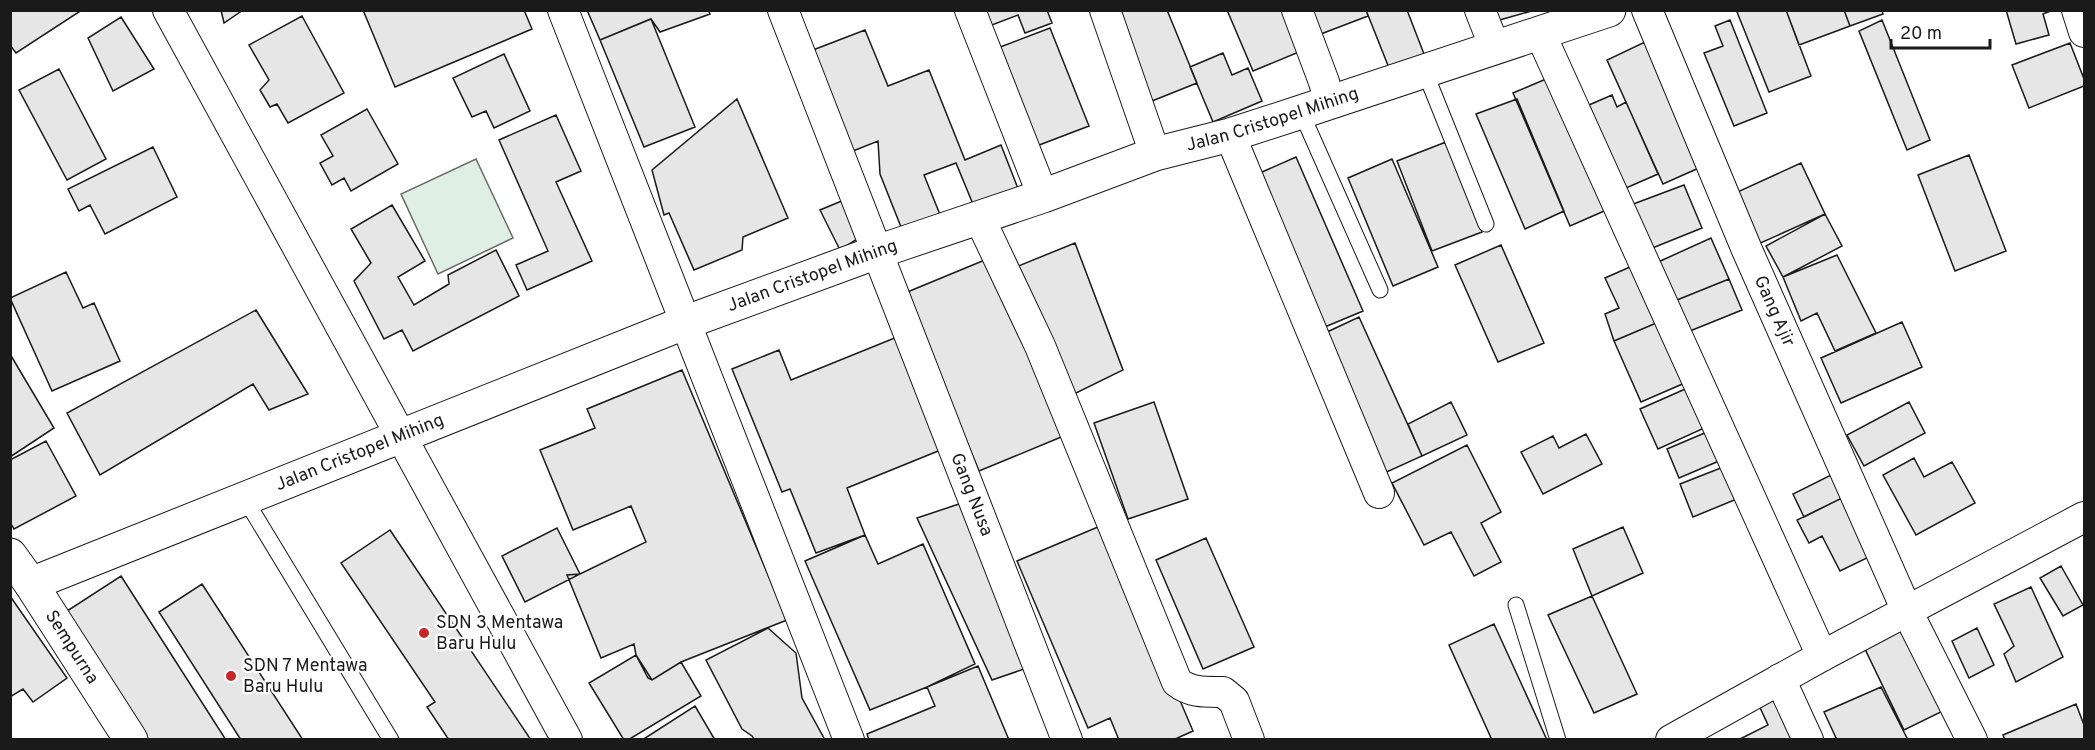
<svg xmlns="http://www.w3.org/2000/svg" width="2095" height="750" font-family="Overpass,sans-serif">
<style>
.green{fill:#e0efe3;stroke:#6a6a6a;stroke-width:1.5}
.building{fill:#e6e6e6;stroke:#1a1a1a;stroke-width:1.5}
.lines{fill:none;stroke-linecap:round;stroke-linejoin:round}
.service-casing{stroke:#1a1a1a;stroke-width:17}
.minor-casing{stroke:#1a1a1a;stroke-width:32}
.tertiary-casing{stroke:#1a1a1a;stroke-width:35}
.service{stroke:#fff;stroke-width:15}
.minor{stroke:#fff;stroke-width:30}
.tertiary{stroke:#fff;stroke-width:33}
.poi-dot{fill:#c62828;stroke:#fff;stroke-width:2}
.labels{text-anchor:middle;dominant-baseline:central;stroke-width:4.5;stroke-linejoin:round;paint-order:stroke}
.street-label{font-size:18px;fill:#1a1a1a;stroke:#fff}
.poi-label{font-size:18px;fill:#1a1a1a;stroke:#fff;text-anchor:start}
</style>
<rect width="100%" height="100%" fill="#fff"/>
<path class="green" d="M476,159L513,238L438,274L401,194Z"/>
<path class="building" d="M10,10H82L16,53L10,45Z
M221,10H243L224,23Z
M363,10H524L532,29L395,87Z
M587,10H708L710,14L660,32L651,19L648,20L600,40Z
M977,10H1047L1052,23L1025,33L1018,15L984,28Z
M1115,10H1167L1197,83L1152,101Z
M1227,10H1290L1306,49L1253,71Z
M1302,10H1366L1368,16L1313,37Z
M1366,10H1407L1424,54L1389,68Z
M1492,10H1535L1496,21Z
M1742,10H1786L1811,76L1769,92L1737,12Z
M1786,10H1844L1850,26L1799,45Z
M1844,10H1882L1883,14L1850,26Z
M2006,10H2053L2043,14L2049,35L2016,44Z
M302,16L344,93L288,123L277,104L270,107L260,90L269,80L249,45Z
M121,17L154,69L113,91L88,38Z
M651,19L695,127L644,147L600,40Z
M1730,20L1767,113L1734,126L1704,53L1723,46L1715,26Z
M1882,20L1930,140L1907,150L1859,31Z
M1050,28L1089,126L1034,147L995,49Z
M865,30L888,86L929,70L965,160L1001,145L1019,191L975,209L956,163L924,175L943,222L905,237L880,174L878,141L853,151L813,50Z
M1645,42L1701,167L1663,184L1607,60Z
M2070,43L2084,79V86L2029,108L2012,65Z
M1223,53L1232,75L1248,68L1262,101L1213,122L1190,67Z
M504,54L530,111L494,128L486,111L472,117L453,78Z
M59,69L106,159L67,180L19,90Z
M1553,76L1611,208L1570,226L1513,93Z
M1612,95L1617,107L1626,102L1658,174L1626,188L1589,105Z
M737,99L788,218L743,237L742,250L694,270L669,213L664,215L652,170Z
M1517,99L1564,211L1525,229L1476,114Z
M367,109L398,164L351,191L344,178L332,185L320,163L333,156L321,135Z
M556,115L581,171L556,182L592,261L527,290L516,265L548,251L499,140Z
M1446,142L1482,232L1432,251L1397,161Z
M153,147L177,197L105,234L90,205L79,211L68,189Z
M1969,155L2006,251L1955,271L1918,175Z
M1296,157L1363,311L1320,329L1253,176Z
M1392,159L1438,267L1393,286L1348,178Z
M1801,163L1825,214L1756,245L1733,194Z
M1684,185L1702,228L1645,251L1628,206Z
M844,200L862,236L840,250L820,210Z
M392,205L425,261L398,277L414,305L449,284L448,275L496,250L519,296L413,351L402,330L384,339L354,281L371,263L351,229Z
M1825,214L1842,246L1783,277L1766,246Z
M1711,238L1729,279L1672,302L1656,263Z
M1075,243L1123,370L1072,395L1011,269Z
M1501,245L1544,343L1498,362L1455,265Z
M1837,255L1876,333L1835,351L1817,313L1801,321L1783,277Z
M992,257L1066,435L979,471L905,293Z
M1639,263L1661,321L1614,341L1605,314L1619,308L1605,278Z
M66,272L83,308L94,303L120,361L52,391L10,298Z
M1729,279L1742,310L1685,333L1672,302Z
M256,310L308,394L269,410L253,384L100,475L67,413Z
M1359,317L1422,456L1380,475L1325,333Z
M1661,321L1687,382L1641,402L1614,341Z
M1902,322L1922,367L1841,403L1821,358Z
M902,335L948,447L847,488L865,535L816,553L790,489L782,492L732,369L779,350L791,380Z
M10,354L54,428L10,457Z
M682,370L787,620L681,662L652,680L648,678L636,655L634,644L601,658L567,575L580,574L646,542L631,506L573,530L540,450L595,428L587,409Z
M1692,386L1711,425L1658,449L1640,409Z
M1154,402L1188,499L1128,519L1094,423Z
M1451,402L1467,435L1422,456L1408,424Z
M1909,402L1925,433L1864,466L1847,435Z
M1714,429L1726,458L1679,478L1667,449Z
M1586,434L1602,464L1543,494L1521,452L1553,436L1559,448Z
M46,441L76,496L14,529L10,522V460Z
M1467,445L1501,512L1481,523L1501,562L1474,576L1451,532L1424,545L1392,483Z
M1914,458L1924,477L1952,462L1975,503L1916,535L1883,475Z
M1731,464L1744,496L1693,517L1680,484Z
M1831,475L1842,498L1804,517L1793,494Z
M1842,498L1871,556L1840,571L1822,536L1809,543L1797,520Z
M959,504L1033,666L992,680L917,518Z
M1105,524L1193,731L1173,740H1119L1110,718L1088,728L1017,561Z
M1623,527L1643,573L1592,596L1573,549Z
M557,528L580,574L525,602L502,556Z
M390,530L531,740H449L427,707L435,702L341,563Z
M865,535L878,564L923,544L975,664L927,687L870,710L805,561Z
M1206,538L1254,647L1203,669L1156,560Z
M2061,566L2083,605L2063,616L2040,578Z
M121,576L226,740H146L64,613Z
M202,584L303,740H241L159,612Z
M2031,587L2063,657L2016,682L2004,654L2014,646L1994,604Z
M10,596L67,678L33,702L23,689L10,697Z
M1592,596L1637,694L1594,713L1548,615Z
M1494,624L1547,740H1492L1449,645Z
M1909,626L1949,708L1904,730L1864,647Z
M768,628L796,653L802,698L825,740H755L752,736L742,729L706,660Z
M1977,628L1994,665L1969,678L1952,641Z
M636,655L652,680L681,662L701,696L628,740H624L589,683Z
M978,666L1009,740H869L867,734L935,706L927,687Z
M1881,687L1908,740H1837L1824,712Z
M1774,693L1796,740H1738L1768,725L1757,701Z
M2076,704L2084,725V740H2005L2003,735Z
M695,706L715,740H642Z"/>
<g class="lines">
<g class="service-casing">
<path id="service" d="M1425,72L1486,224
M1301,112L1380,290
M245,499L391,740
M1516,605L1558,740"/>
</g>
<g class="minor-casing">
<g id="minor">
<path d="M168,10L567,740"/>
<path d="M563,10L849,740"/>
<path id="s1" d="M783,10L1067,740"/>
<path d="M970,10L1043,196"/>
<path d="M1105,10L1155,154"/>
<path d="M1297,10L1324,82L1330,103"/>
<path d="M1480,10L1495,48"/>
<path id="s2" d="M1647,10L1747,250L1907,611L1972,740"/>
<path d="M2077,10L2084,32"/>
<path d="M1540,33L1822,656"/>
<path d="M1230,135L1379,493"/>
<path d="M979,217L1040,346L1177,682C1191,693 1205,692 1223,692L1234,701L1249,740"/>
<path d="M1780,679L1808,740"/>
<path d="M1671,740L1822,656L2084,517"/>
</g>
</g>
<g class="tertiary-casing">
<g id="tertiary">
<path id="s3" d="M10,555L31,584L131,740"/>
<path id="s4" d="M31,584L684,323L877,252L1043,196L1155,154L1230,135L1301,112L1609,10"/>
</g>
</g>
<use href="#service" class="service"/>
<use href="#minor" class="minor"/>
<use href="#tertiary" class="tertiary"/>
</g>
<g class="poi-dot">
<circle cx="424" cy="633" r="6"/>
<circle cx="231" cy="676" r="6"/>
</g>
<g class="labels">
<g class="street-label">
<text stroke="none"><textPath href="#s4" startOffset="1326">Jalan Cristopel Mihing</textPath></text>
<text stroke="none"><textPath href="#s4" startOffset="840">Jalan Cristopel Mihing</textPath></text>
<text stroke="none"><textPath href="#s2" startOffset="327">Gang Ajir</textPath></text>
<text stroke="none"><textPath href="#s4" startOffset="354">Jalan Cristopel Mihing</textPath></text>
<text stroke="none"><textPath href="#s1" startOffset="520">Gang Nusa</textPath></text>
<text stroke="none"><textPath href="#s3" startOffset="111">Sempurna</textPath></text>
</g>
<g class="poi-label">
<text x="436" y="623">SDN 3 Mentawa<tspan x="436" dy="21">Baru Hulu</tspan></text>
<text x="243" y="666">SDN 7 Mentawa<tspan x="243" dy="21">Baru Hulu</tspan></text>
</g>
</g>
<rect width="2095" height="750" fill="none" stroke="#1a1a1a" stroke-width="24"/>
<path d="M1891 39v9h99v-9" fill="none" stroke="#1a1a1a" stroke-width="3"/>
<text x="1900" y="39" font-size="18" fill="#1a1a1a" stroke="#ffffff" stroke-width="4.5" paint-order="stroke">20 m</text>
</svg>
